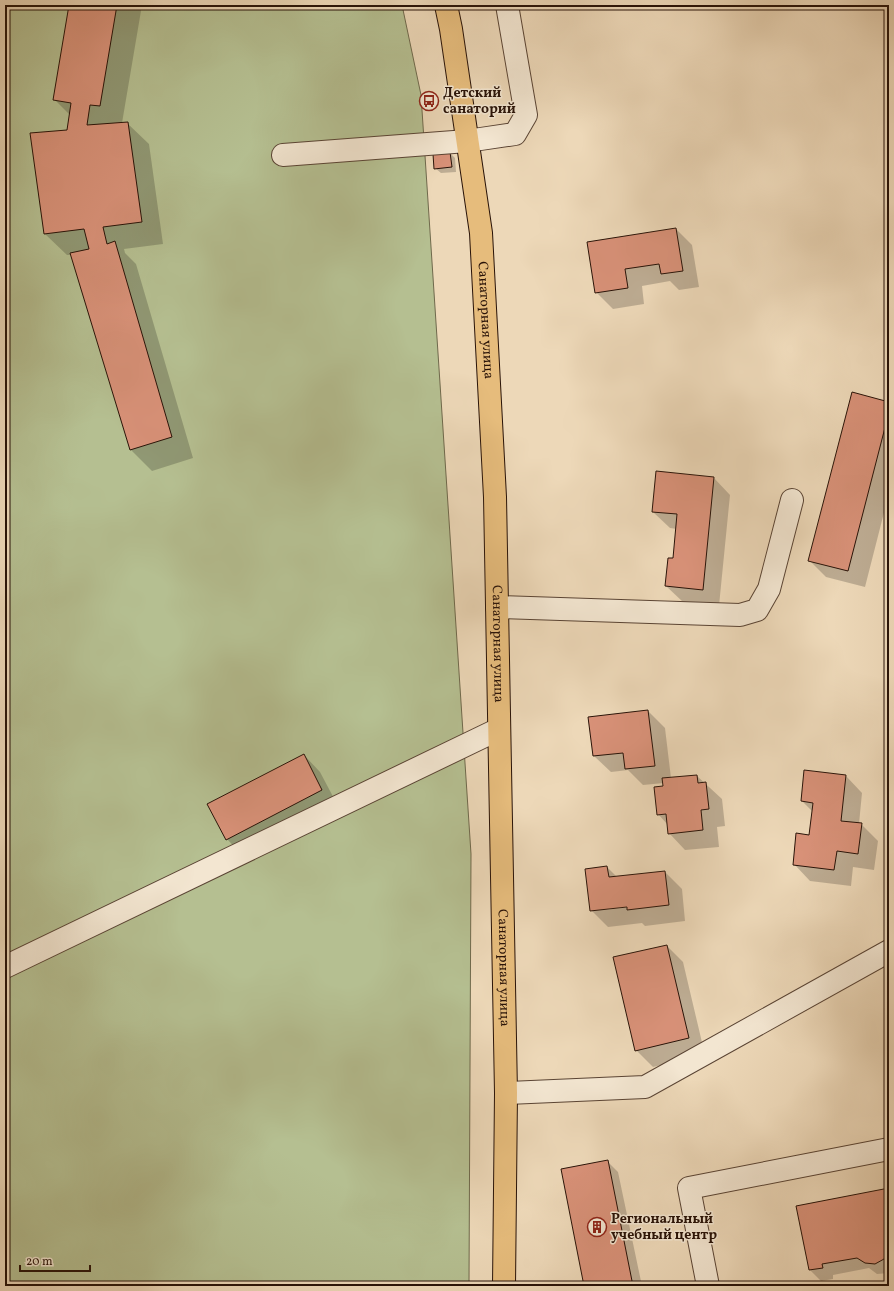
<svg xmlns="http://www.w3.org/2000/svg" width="894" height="1291" font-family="Vollkorn,serif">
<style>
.green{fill:#b5bf91;stroke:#6f694c}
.shadow{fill:#0003;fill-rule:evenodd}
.building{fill:#d89178;stroke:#291308}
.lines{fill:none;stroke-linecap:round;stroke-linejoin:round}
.minor-casing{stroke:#5a4434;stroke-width:24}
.major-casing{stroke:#291308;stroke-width:24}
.minor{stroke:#f3e6d1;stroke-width:22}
.major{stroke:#e6bc7c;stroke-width:22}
.labels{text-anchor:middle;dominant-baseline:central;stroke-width:3;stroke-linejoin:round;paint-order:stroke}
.poi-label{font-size:14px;font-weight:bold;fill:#291308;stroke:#f3e6d1;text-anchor:start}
.street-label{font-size:14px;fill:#291308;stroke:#f3e6d1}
</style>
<rect width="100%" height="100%" fill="#edd8b8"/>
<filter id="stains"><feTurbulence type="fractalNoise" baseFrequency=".005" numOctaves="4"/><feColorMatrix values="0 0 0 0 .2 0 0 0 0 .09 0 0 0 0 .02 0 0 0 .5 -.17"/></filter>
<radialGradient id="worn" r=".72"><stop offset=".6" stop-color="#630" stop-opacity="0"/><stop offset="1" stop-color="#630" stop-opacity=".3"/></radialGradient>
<path class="green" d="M5,5H402L421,95L471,854L469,1286H5Z"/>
<path class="shadow" d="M70,5H142L122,123H127L149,144L163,244L124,249L125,253L136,264L193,458L152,471L131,450L72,255H67L45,234L68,131L70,115L55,100Z
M450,153L455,158L456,172L441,173L435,168Z
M676,229L692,245L699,287L679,290L670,281L642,286L644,304L613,309L596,292L588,243Z
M889,403V493L865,587L826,577L810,561Z
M714,478L730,495L719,606L683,602L666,586L674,559L677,529L670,528L653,512Z
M648,711L665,728L671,778L697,776L722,799L725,826L717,827L719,847L685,850L669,833L668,825L658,814L664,787V783L643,785L628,770L611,772L594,756Z
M304,755L320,772L338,806L243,856L227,839Z
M846,776L862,793L859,824H861L878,841L874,870L853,867L851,886L810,881L794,864L810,836L813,812L802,801Z
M607,867L617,877L665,872L682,889L685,921L645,926L642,923L608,927L591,910ZM632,905V907L604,910V908Z
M667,946L683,962L705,1055L653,1067L636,1050Z
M607,1161L618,1172L642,1286H585Z
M889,1189V1273L877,1274L869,1268L833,1275V1279L821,1281L810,1270L797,1207Z"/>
<path class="building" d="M69,5H117L100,106L90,105L87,125L128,122L142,222L103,227L107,244L115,241L172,437L130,450L70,253L89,249L84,229L44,234L30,133L67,130L71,103L53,100Z
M450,152L452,167L434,169L433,154Z
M676,228L683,271L661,274L659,264L625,269L628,288L595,293L587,242Z
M852,392L889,402V412L848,571L808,561Z
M656,471L714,477L703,590L665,586L668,558H673L677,514L652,512Z
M648,710L655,766L625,769L623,753L593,756L588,717Z
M304,754L322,790L226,840L207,804Z
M804,770L846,775L841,821L862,823L858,854L837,851L834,870L793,865L796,833L809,835L813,803L801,801Z
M697,775L698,783L706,782L709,809L701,810L703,830L668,834L666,814L657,815L654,787L663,786L662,778Z
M607,866L609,877L665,871L669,905L627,910V907L590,911L585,869Z
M667,945L689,1038L635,1051L613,957Z
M608,1160L633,1286H584L561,1169Z
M889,1188V1252L884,1259L875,1264L865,1263L857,1258L822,1264L823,1268L809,1270L796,1206Z"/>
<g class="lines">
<g class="minor-casing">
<path id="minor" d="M283,155L467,141L515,134L526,115L507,5
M497,607L740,615L757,610L769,589L792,500
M5,967L499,729
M506,1093L645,1087L889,951
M708,1286L689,1188L889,1149"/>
</g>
<g class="major-casing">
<g id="major">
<path id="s1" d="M446,5L451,29L481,233L495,497L506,1093L504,1286"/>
</g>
</g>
<use href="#minor" class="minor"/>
<use href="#major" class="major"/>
</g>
<defs>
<g id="bus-ring" transform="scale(1)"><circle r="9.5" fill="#f3e6d1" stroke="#8f2418" stroke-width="1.5"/><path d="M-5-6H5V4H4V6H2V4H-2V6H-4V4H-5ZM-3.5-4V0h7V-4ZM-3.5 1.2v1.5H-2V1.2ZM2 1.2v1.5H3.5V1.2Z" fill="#8f2418"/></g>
<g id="building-ring" transform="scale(1)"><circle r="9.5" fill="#f3e6d1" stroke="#8f2418" stroke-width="1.5"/><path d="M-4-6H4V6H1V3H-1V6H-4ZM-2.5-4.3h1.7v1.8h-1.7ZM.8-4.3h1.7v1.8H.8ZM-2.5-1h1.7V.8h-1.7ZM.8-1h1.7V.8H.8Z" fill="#8f2418"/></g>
</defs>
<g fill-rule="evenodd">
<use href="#bus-ring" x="429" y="101"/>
<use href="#building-ring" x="597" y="1227"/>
</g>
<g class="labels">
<g class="poi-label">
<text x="443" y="93">Детский<tspan x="443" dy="16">санаторий</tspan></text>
<text x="611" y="1219">Региональный<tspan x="611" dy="16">учебный центр</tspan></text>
</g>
<g class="street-label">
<text stroke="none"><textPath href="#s1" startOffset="318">Санаторная улица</textPath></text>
<text stroke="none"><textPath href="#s1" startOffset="642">Санаторная улица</textPath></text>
<text stroke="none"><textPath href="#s1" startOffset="966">Санаторная улица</textPath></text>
</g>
</g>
<rect width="894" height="1291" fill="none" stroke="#edd8b8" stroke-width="20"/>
<rect x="6" y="6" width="882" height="1279" fill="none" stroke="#291308" stroke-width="2"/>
<rect x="10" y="10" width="874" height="1271" fill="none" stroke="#291308"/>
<path d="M20 1265v6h70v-6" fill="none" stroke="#291308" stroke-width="2"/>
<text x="26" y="1265" font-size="12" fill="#291308" stroke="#f3e6d1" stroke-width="3" paint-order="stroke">20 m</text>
<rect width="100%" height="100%" filter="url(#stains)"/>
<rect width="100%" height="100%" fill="url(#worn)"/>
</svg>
